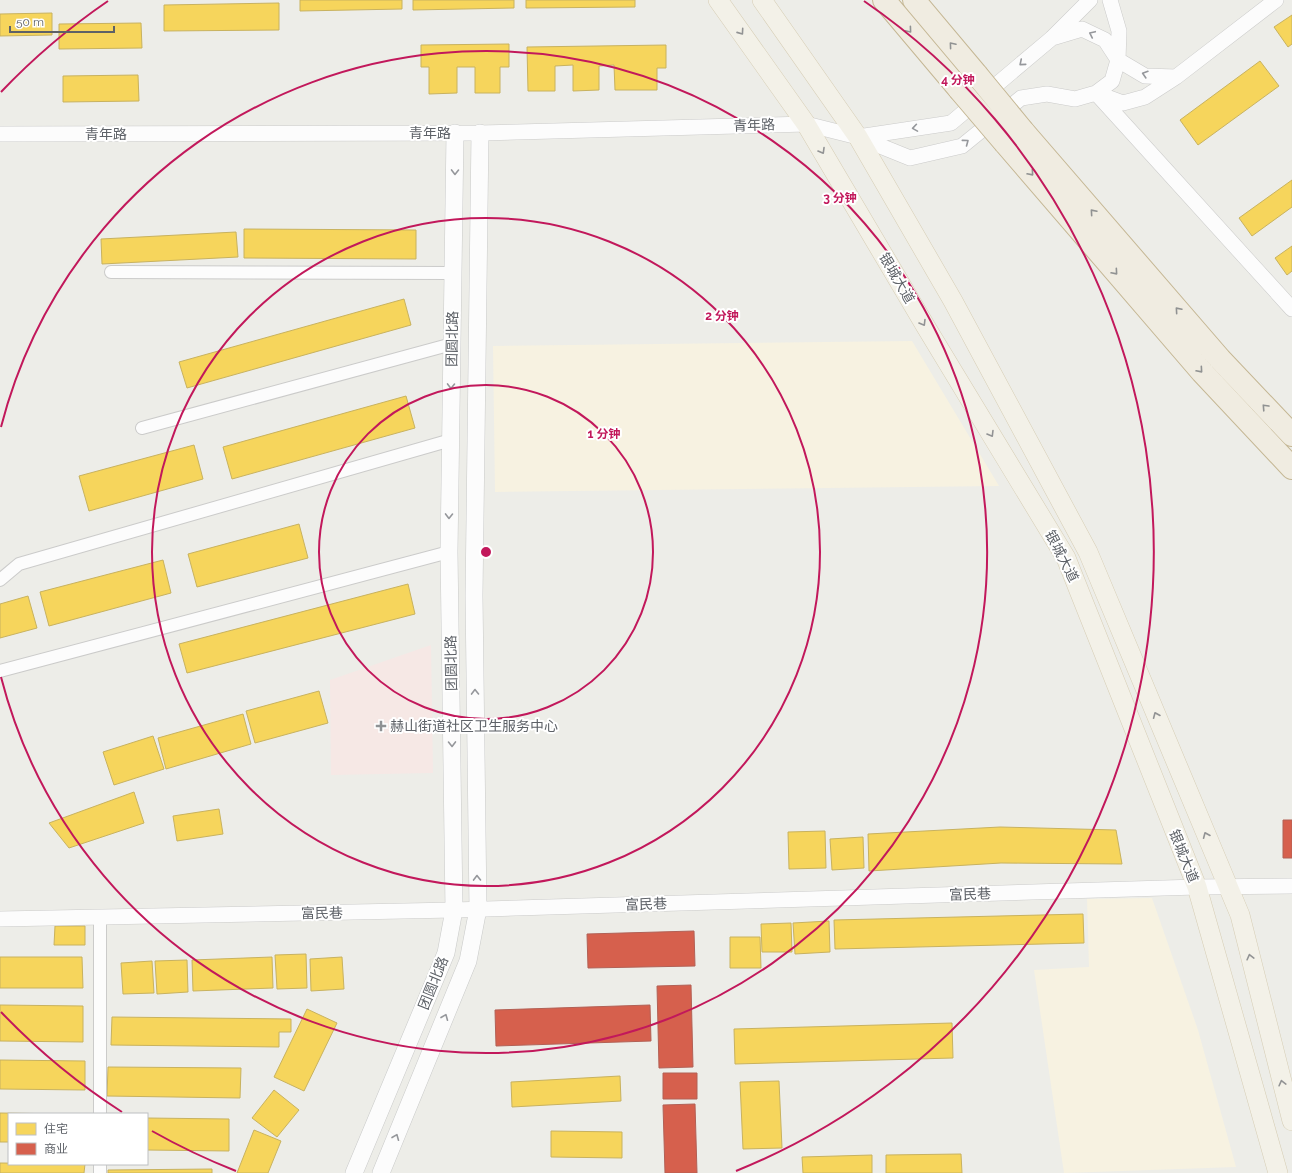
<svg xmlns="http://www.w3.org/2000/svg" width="1292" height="1173" font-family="Raleway,'Noto Sans SC',sans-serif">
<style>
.commercial{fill:#f7f2e1}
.medical{fill:#f6e8e5}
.homes{fill:#f6d55c;stroke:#c8b25f}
.shops{fill:#d6604d;stroke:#b26055}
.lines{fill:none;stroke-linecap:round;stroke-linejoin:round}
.minor-casing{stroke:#cbcbca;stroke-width:14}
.tertiary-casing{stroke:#cbcbca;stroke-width:16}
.secondary-casing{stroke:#c9cac9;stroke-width:18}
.primary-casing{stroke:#d6cdb4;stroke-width:20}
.motorway-casing{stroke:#c5b794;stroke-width:24}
.minor{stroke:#fcfcfc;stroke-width:12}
.tertiary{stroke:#fcfcfc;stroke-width:15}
.secondary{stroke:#fcfcfc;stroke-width:17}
.primary{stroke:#f3f1e8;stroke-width:19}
.motorway{stroke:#f0ece1;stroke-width:22}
.motorway-bridge-casing{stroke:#c5b794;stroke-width:24;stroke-linecap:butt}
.motorway-bridge{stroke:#f0ece1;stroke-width:22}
.oneway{stroke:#909292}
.oneway2{stroke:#929394}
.oneway3{stroke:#95979b}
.ring{fill:none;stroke:#c2185b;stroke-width:2}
.poi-dot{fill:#8f9294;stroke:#fff;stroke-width:1.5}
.labels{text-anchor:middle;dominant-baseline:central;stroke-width:4;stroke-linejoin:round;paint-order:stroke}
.street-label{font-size:14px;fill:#5d6167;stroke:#fff}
.poi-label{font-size:14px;fill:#5d6167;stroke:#fff;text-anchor:start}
.centre{fill:#c2185b;stroke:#fff;stroke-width:2}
.ring-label{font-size:12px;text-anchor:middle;font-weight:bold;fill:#c2185b;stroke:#fff;stroke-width:4;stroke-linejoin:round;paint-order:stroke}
</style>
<rect width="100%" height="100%" fill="#edede8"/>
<path class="commercial" d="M912,341L999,486L495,492L493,346Z
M1152,898L1198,1030L1236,1167L1064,1173L1034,970L1089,967L1087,899Z"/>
<path class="medical" d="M431,645L433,773L331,775L330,680Z"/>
<path class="homes" d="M300,0H402V9L300,11Z
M413,0H514V8L413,10Z
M526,0H635V7L526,8Z
M279,3V30L164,31V5Z
M52,13V35L0,36V14Z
M1292,15V44L1288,47L1274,27Z
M141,23L142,48L59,49V24Z
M509,44V67H500V93H475V67H457V93L429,94V67H421V45Z
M666,45V68H657V90H615L614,65L599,66V90L573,91V65L555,66V91H528L527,47Z
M1260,61L1279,86L1198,145L1180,120Z
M138,75L139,101L63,102V76Z
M1292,180V207L1252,236L1239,218Z
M244,229L416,230V259L244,258Z
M236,232L238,257L102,264L101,239Z
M1292,246V271L1287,275L1275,258Z
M404,299L411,325L187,388L179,362Z
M406,396L415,428L232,479L223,447Z
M194,445L203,479L89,511L79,476Z
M299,524L308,558L197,587L188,554Z
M163,560L171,593L49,626L40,592Z
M408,584L415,614L187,673L179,644Z
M28,596L37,628L0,638V604Z
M319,691L328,723L255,743L246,711Z
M243,714L251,744L166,769L158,738Z
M153,736L164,769L114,785L103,752Z
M134,792L144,823L69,848L49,823Z
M219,809L223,834L177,841L173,816Z
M1000,827L1116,830L1122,864L1001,863L869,871L868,834Z
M825,831L826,868L789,869L788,832Z
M863,837L864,868L832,870L830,839Z
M1083,914L1084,943L835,949L834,920Z
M829,921L830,952L795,954L793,923Z
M791,923L792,952H762L761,924Z
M55,926H85V945H54Z
M730,937H760L761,968H730Z
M306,954L307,988L277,989L275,955Z
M0,957H82L83,988H0Z
M272,957L273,988L193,991L192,960Z
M342,957L344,989L311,991L310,959Z
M187,960L188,992L157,994L155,961Z
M152,961L154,993L123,994L121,963Z
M0,1005L83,1006V1042L0,1041Z
M307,1009L337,1023L304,1091L274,1077Z
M112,1017L291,1019V1032H279V1047L111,1045Z
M952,1023L953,1058L735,1064L734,1029Z
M0,1060L85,1061V1090L0,1089Z
M108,1067L241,1068L240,1098L107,1096Z
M620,1076L621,1101L512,1107L511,1082Z
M779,1081L782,1148L743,1149L740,1082Z
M274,1090L299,1110L277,1137L252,1118Z
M0,1113L69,1114H9V1142H0Z
M147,1118L229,1119V1151L147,1150Z
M254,1130L281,1141L268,1173H237Z
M551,1131L622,1132V1158L551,1157Z
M961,1154L962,1173H886V1155Z
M872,1155V1173H803L802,1157Z
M0,1163L85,1164L84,1173H0Z
M212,1169V1173H108V1170Z"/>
<path class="shops" d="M1283,820H1292V858H1283Z
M694,931L695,966L588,968L587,934Z
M691,985L693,1067L659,1068L657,986Z
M650,1005L651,1041L496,1046L495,1010Z
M663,1073H697V1099H663Z
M695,1104L697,1173H665L663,1105Z"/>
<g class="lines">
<g class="minor-casing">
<path id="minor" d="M111,272L453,273
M142,428L452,344
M0,580L19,564L451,440
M0,671L449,552
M100,917V1114
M100,1164V1173"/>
</g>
<g class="tertiary-casing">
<path id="tertiary" d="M1110,0L1119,31L1118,60L1145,76L1176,77
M1276,0L1176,77L1145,97L1123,103L1096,93L1292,309
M1052,38L1082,29L1105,40L1118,60L1112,81L1096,93L1075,99L1047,94L1021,98L962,146L910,158L858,137L951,123L1052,38L1090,0
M0,134L480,133L806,124L858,137
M0,919L454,910L1197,887L1292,886"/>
</g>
<g class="secondary-casing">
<path id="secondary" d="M354,1173L446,953L454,910L449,552L455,133
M381,1173L468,961L478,909L474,596L480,133"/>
</g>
<g class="primary-casing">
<path id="primary" d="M718,0L806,124L926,327L1066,558L1197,887L1278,1173
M762,0L858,137L953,301L1088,552L1240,915L1292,1121"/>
</g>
<g class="motorway-casing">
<path id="motorway" d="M884,0L959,89
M914,0L977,75
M1023,131L1220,359L1292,435
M1005,143L1202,372L1292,468"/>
</g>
<use href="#minor" class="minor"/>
<use href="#tertiary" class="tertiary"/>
<use href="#secondary" class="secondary"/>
<use href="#primary" class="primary"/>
<use href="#motorway" class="motorway"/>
<g class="motorway-bridge-casing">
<path id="motorway-bridge" d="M977,75L1023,131
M959,89L1005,143"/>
</g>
<use href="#motorway-bridge" class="motorway-bridge"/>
</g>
<defs><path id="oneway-chevron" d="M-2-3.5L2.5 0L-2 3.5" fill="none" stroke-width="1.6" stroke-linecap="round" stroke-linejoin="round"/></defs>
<g class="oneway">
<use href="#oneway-chevron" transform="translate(909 30) rotate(50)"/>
<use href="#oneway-chevron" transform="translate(952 45) rotate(-130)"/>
<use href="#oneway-chevron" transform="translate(1031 173) rotate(49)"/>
<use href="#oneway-chevron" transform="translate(1093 212) rotate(-131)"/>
<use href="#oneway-chevron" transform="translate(1115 272) rotate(49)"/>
<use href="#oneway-chevron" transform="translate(1178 310) rotate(-131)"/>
<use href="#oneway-chevron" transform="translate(1200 370) rotate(49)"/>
<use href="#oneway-chevron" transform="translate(1265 407) rotate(-133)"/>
</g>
<g class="oneway2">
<use href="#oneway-chevron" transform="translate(741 32) rotate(55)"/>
<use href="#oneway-chevron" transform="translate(822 151) rotate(60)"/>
<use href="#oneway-chevron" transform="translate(923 323) rotate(59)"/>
<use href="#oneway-chevron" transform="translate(991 434) rotate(59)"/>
<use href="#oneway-chevron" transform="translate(1156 715) rotate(-113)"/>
<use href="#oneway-chevron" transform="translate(1206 835) rotate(-113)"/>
<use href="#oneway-chevron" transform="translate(1250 957) rotate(-104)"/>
<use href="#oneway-chevron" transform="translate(1282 1083) rotate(-104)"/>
</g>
<g class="oneway3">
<use href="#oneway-chevron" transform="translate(1092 34) rotate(-155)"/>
<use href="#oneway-chevron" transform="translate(1022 63) rotate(140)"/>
<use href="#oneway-chevron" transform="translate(1145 74) rotate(-163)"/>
<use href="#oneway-chevron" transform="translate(915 128) rotate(171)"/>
<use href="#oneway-chevron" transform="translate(966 142) rotate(-37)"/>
<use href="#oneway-chevron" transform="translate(455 172) rotate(91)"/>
<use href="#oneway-chevron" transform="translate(451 386) rotate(91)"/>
<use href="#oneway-chevron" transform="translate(449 516) rotate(91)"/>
<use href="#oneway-chevron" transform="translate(475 692) rotate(-91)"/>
<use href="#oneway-chevron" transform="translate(452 744) rotate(89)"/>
<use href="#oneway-chevron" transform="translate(477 878) rotate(-91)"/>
<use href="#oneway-chevron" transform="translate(445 1017) rotate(-68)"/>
<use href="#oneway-chevron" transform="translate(396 1137) rotate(-68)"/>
</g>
<g class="ring">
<circle cx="486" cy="552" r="167"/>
<circle cx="486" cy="552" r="334"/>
<path d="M1 427A501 501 0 1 1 1 677"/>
<path d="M236 1171A668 668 0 0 1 152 1131M122 1112A668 668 0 0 1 1 1012M1 92A668 668 0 0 1 108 1M864 1A668 668 0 0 1 736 1171"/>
</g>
<path class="poi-dot" d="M379 720h4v4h4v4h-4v4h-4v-4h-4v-4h4z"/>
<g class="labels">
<g class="street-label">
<text transform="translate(754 125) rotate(-2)">青年路</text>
<text x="430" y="133">青年路</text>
<text x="106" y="134">青年路</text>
<text transform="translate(897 278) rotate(60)">银城大道</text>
<text transform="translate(452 339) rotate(-89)">团圆北路</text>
<text transform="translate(1062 556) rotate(63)">银城大道</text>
<text transform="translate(451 663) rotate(-91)">团圆北路</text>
<text transform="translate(1184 856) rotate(68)">银城大道</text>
<text transform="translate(970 894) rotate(-2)">富民巷</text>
<text transform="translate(646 904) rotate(-2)">富民巷</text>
<text transform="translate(322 913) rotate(-1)">富民巷</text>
<text transform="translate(433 983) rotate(-68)">团圆北路</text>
</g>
<g class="poi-label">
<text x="390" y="726">赫山街道社区卫生服务中心</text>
</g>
</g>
<circle cx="486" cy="552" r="6" class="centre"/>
<g class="ring-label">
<text x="958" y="84">4 分钟</text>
<text x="840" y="202">3 分钟</text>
<text x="722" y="320">2 分钟</text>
<text x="604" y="438">1 分钟</text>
</g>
<rect x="8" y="1113" width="140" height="52" fill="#ffffff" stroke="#bec0c2"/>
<rect x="16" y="1123" width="20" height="12" fill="#f6d55c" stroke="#bec0c2"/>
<text x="44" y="1133" font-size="12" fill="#5d6167">住宅</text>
<rect x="16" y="1143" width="20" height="12" fill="#d6604d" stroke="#bec0c2"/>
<text x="44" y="1153" font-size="12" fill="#5d6167">商业</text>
<path d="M10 26v6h104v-6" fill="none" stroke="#5d6167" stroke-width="2"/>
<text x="16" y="26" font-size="12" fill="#5d6167" stroke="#ffffff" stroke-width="3" paint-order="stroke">50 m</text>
</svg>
